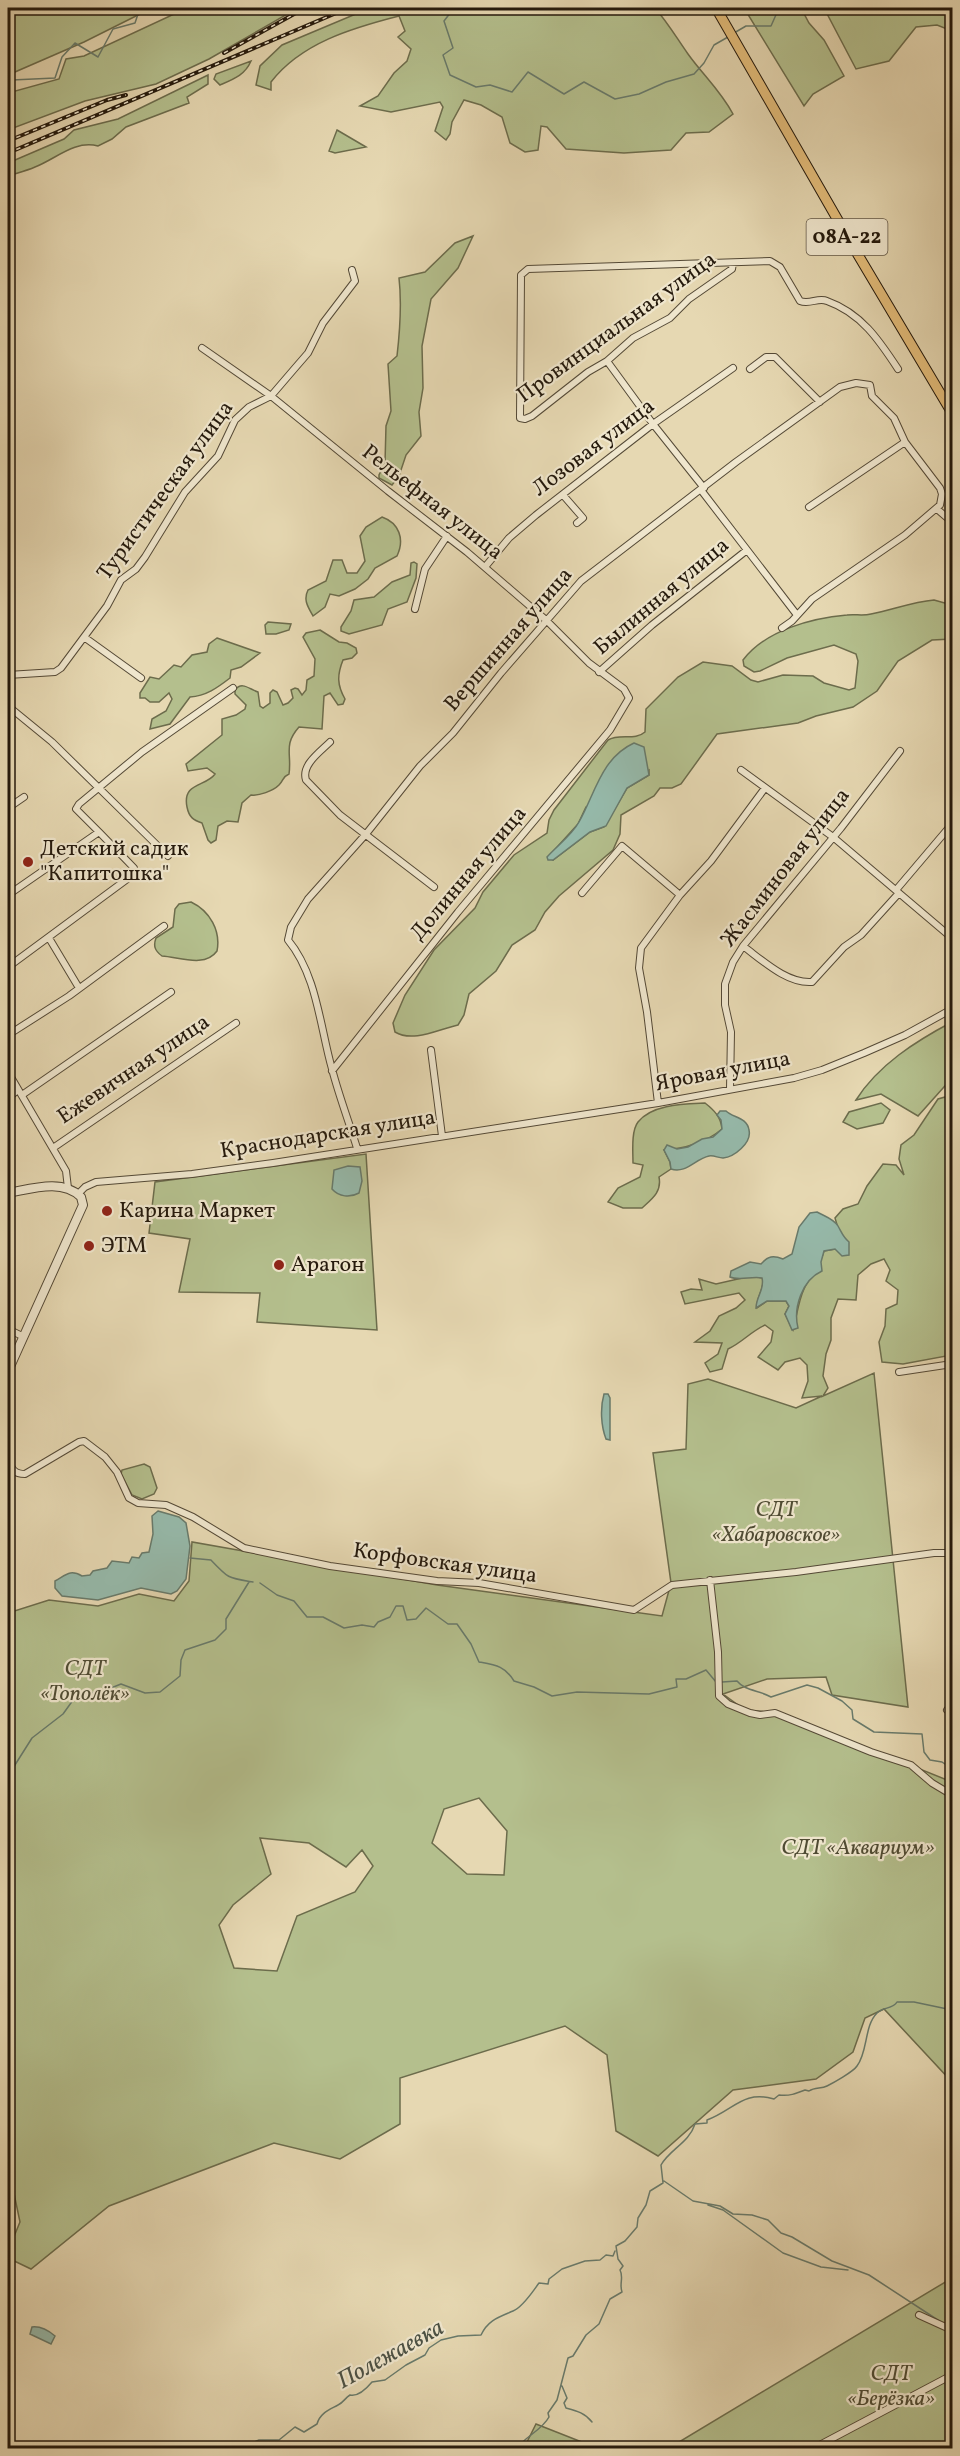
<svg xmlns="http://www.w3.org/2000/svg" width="960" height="2456" font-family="Vollkorn,serif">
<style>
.green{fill:#b4bf8d;stroke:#6c6c4c;stroke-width:1.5;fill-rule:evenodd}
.water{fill:#96baab;stroke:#687a6b;stroke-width:1.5}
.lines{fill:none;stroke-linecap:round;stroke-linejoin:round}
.stream{stroke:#687a6b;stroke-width:1.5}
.minor-casing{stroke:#544936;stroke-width:8}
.tertiary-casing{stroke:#544936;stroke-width:10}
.trunk-casing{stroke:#24190c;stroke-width:11}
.minor{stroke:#efe6cd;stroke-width:6}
.tertiary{stroke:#efe6cd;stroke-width:8}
.trunk{stroke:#e3bc79;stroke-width:9}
.rail-casing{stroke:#24190c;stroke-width:4}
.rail{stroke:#efe6cd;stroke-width:1.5;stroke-dasharray:4.5;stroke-linecap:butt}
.poi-dot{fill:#8f2418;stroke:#efe6cd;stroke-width:2}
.labels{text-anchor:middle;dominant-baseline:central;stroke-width:4.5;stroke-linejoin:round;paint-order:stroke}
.shield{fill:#efe6cd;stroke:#615646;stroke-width:1.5}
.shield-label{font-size:21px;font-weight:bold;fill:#24190c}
.street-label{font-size:22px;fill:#24190c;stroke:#efe6cd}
.poi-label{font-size:22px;fill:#24190c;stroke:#efe6cd;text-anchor:start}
.park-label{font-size:22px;font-style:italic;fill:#4f4b33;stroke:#efe6cd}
.water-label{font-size:24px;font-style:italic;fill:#4c5144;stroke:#efe6cd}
</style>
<rect width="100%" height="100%" fill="#e6d8b2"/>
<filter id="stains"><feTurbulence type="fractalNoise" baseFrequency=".00333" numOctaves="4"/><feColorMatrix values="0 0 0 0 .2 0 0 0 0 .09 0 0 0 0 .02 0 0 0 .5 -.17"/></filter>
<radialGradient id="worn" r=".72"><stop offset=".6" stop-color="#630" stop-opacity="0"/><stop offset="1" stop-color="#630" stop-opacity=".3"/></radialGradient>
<path class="green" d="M8,8H12L15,11L18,8H152L84,42L8,75Z
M187,8H298L209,59L156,84L85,101L8,130V93L59,79L66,59L84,56Z
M370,8H655C668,23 676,37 688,54C703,75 720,90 733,114L709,132L686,133L671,150L624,153L566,149L547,127L541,126L538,150L525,152L510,143L502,117L481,105L464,100L452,122L450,134L446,140L435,131L443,107L440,102L391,112L360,106L378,96L394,73L407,61L411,49L398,37L405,31L399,16C352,28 301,43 271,82V90L256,85L260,66L282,45Z
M744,8H801L809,23L824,40L844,76L813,94L804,106Z
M824,8H952V31L937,25L916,27L889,61L856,69Z
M251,61C245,75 234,79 220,85L214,79L216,74Z
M208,75V84L187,97L189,103L126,127L112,139L98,146C74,140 56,159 35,167C26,171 17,173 8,176V163L64,139L74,130L118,119Z
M337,130L366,147L335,153L329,151Z
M473,236L458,268L431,299L422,346L423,388L419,412L421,436L406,455L399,476L392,485L379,478V475L385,463L386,426L391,411L388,364L397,356C400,330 402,304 399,278L425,272L455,243Z
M382,517C399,523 405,539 397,556L375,568L368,579L355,589L339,596L330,594L325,607L313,616C308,607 303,600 308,590L326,581L333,560H342L347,573H357L365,561L360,536L366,527Z
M414,562L417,564L416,578L407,602L388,609L382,625L349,634L341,631V627L351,611L354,600L374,597L392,582L410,575L411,563Z
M934,600L952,605V639L932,640L898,661L877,691L853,707L816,716L798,723L717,734L681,784L672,788H660L654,796L621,815L620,834L613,850L559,896L545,912L535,930L512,945L496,971L469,994L464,1015L458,1025C439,1029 413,1043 395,1032L393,1023L405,995L434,950L475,908L483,892L514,855L547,833L549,820L554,810L608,740C619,733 635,741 645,732L646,709L678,677L703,662L732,666L751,680L758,682L783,675L813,676L824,683L849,690L855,688L858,661L856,654L834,645L787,658L760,671L754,672L744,666L743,660C766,630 812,618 847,615C855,614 863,616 871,614C892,610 912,602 934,600ZM649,770V775L627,788L604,827L590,832L553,860L548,857L578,824L586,807Z
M268,622L291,624L289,630L276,634H266L265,625Z
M320,630L339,642L347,643L356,648L357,653L352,658L343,660C337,675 337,685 345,699L343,704L338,705L330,693L324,696L322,729L299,727C283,745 292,754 289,774C282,777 284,780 279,785C273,791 259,796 251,795L242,803L238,822L227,821L218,826L216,840L211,843L208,840L202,823C193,820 189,817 187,807C182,782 206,787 215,774L207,768L188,771L186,764L222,735V719L236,715L245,709L246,705L235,694V690C242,681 249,689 258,692L260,706L263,708L270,703V693L273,690L277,692L283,705L288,703L293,698L291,690L295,688L298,689L302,695L306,690L307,680L314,676L315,659L303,637L306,633Z
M217,638L260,653L241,667L231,670L230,678C217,688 206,696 190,697L170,724L150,729L152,719L166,711L172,699L169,693L159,702H150L145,698H140V693L150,677L159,679L174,665L181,667L192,655L207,652L209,644Z
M191,902C210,911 221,931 217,951C205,968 179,957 162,956C155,951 153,946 156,938L173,927L175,909L179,904Z
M952,1022V1078L918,1116L881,1094L856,1100C878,1065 916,1041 952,1022Z
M952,1095V1355L903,1364L882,1362L879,1342L885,1326L886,1309L897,1304L898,1290L886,1281L890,1270L884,1259L871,1264L858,1275L856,1300L838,1299L831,1318V1340L826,1354L823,1376L828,1388L823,1396L874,1373L908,1707L832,1695L826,1677L767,1679L723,1694L745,1710L781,1713L952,1782V2082L884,2009L865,2018L853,2052L816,2079L733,2090L658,2156L616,2131L607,2055L565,2026L400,2078V2124L340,2159L274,2143L109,2206L31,2269L8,2258V2251L20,2222L8,2165V1613L49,1600L98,1606L139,1594L174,1601L189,1581L192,1542L437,1585L662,1616L671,1583L653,1453L686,1449L688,1384L708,1379L796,1408L822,1396L802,1398L808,1381L807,1365L800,1358L785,1362L778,1370L758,1357L771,1342L773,1331L765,1325C750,1332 743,1342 728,1349L722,1369L710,1372L705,1363L718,1354L722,1343L695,1342L710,1331L719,1316L736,1308L745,1300L739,1293L685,1304L681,1292L691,1289L702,1290L699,1279L716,1284L751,1276L763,1278C765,1289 756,1296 757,1308L767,1301H786L789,1306L785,1314L793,1330C797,1316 798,1302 804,1289C810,1275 820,1266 824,1251L835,1249L840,1235L835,1218L843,1209L858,1204L867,1186L883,1164L896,1165L904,1175L899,1159L901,1145L914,1135L938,1099ZM479,1798L507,1831L504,1875L467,1874L432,1843L444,1809ZM260,1838L309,1843L346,1867L362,1850L373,1866L355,1892L297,1916L277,1971L234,1968L219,1925L233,1905L271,1874Z
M705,1103C714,1110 721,1117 722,1129C707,1142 684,1149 664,1150L670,1162L671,1169L659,1177C662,1192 652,1199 642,1208H623L608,1202L618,1188L640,1177L643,1165L633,1163C633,1152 631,1131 638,1122C652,1104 685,1104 705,1103Z
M881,1103L890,1110L883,1123L857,1129L843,1122L849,1112Z
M366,1154L377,1330L257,1322L260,1293L179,1292L190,1239L149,1233L155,1182Z
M144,1464L150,1467L157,1488L154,1494L142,1499L132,1495L121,1474L122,1470Z
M952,2278V2448H669Z
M536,2424L597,2448H524Z"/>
<path class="water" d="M634,743L644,747L649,775L627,788L606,826L590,832L553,860H548L547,857C557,846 572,835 579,822C595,794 601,758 634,743Z
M720,1111H726C733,1118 747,1117 749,1130C752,1143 734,1157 723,1158C718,1158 714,1155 709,1156C695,1159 686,1174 671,1169L670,1162L664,1150L667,1145L677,1149L688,1147L702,1139L713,1137L722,1129L721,1120L717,1115Z
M348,1166L360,1167L362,1181L359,1193C350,1198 339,1197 332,1189L334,1170Z
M817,1212C824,1216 834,1219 838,1226C842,1233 843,1237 849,1242V1255L842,1256L835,1249L824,1251L821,1262L822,1271C802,1280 793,1308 798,1328L792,1330L785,1314L789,1306L786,1301H767L756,1308C756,1297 765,1289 762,1278C752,1276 739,1281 730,1277L731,1271L750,1262L761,1264C768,1256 773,1255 783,1259L792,1254L799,1227L810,1213Z
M604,1394H608L610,1398V1440L606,1439C601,1426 600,1408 604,1394Z
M158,1511L179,1517L186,1523L190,1546L186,1579L177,1591L171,1594L141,1588L98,1600L62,1596L55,1588V1581C66,1575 70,1569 82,1576L90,1575L93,1571L107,1568L112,1561L129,1563L132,1557L139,1558L142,1553L149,1552L153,1534L152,1516Z
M32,2327C40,2326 49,2331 55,2336L51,2344L30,2334Z"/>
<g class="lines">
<path class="stream" d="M454,8L444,21L453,48L443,55L450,75L476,87L490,85L512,92L528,72L564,94L584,82L615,99L639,94L666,82L694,74L704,63L714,45L728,37
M734,33L746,26H771L779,8
M8,83L12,80L55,78L62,57L75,43L98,57L113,29L135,23L140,8
M190,1558L211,1560C229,1579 228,1578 253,1582
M260,1583L277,1595L294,1601L307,1617H323L344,1628L362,1625L374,1627L378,1622L390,1617L396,1606H403L407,1620L416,1619L426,1608L448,1624H457L471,1644L479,1662C496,1665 505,1666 514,1681L534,1687L552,1696L577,1692L649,1694L677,1687L676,1679H686L706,1670L716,1682
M722,1682L737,1681C745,1691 759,1690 771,1697L807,1685L818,1688L842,1701L852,1710L853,1719L874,1732L922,1734L924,1752L930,1760L942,1762L952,1769
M8,1776L32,1738L63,1714L76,1696L106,1690L121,1684L145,1693L160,1692L180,1676L181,1660L185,1650L215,1640L226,1629V1619L249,1582
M664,2181L693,2201L720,2206L733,2214L752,2215L768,2220L781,2233L792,2237L832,2261L869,2275L944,2324
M708,2205L723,2210L783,2253L821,2267L848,2270
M562,2386L567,2398L564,2403L566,2408C577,2411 585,2413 592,2422
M239,2448L259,2440H279L295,2427L304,2432L317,2424C320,2413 329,2410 338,2405C343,2403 345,2398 350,2395C359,2397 367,2388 372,2382L385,2380L406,2365L425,2355L429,2348L441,2340L458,2336L481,2335C488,2320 499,2317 513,2311C523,2307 533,2291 539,2283L548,2284L549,2279L562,2269L585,2261L600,2260L606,2255L613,2256L615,2251
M517,2448C526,2436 542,2430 549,2417L548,2413L557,2400L568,2358L573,2356L586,2335L599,2324L610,2299L622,2292C619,2284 624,2277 620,2270L623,2266L618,2259L616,2246L625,2241L637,2227L638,2218L646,2205L650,2191L663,2183L661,2165C670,2149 689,2143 695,2124L707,2123V2120C734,2110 743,2090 774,2099L779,2095C790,2096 795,2094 805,2090L809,2091C815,2087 821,2089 827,2086C833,2083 853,2072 857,2066C868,2052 864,2026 877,2013C883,2007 893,2009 897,2002H914L952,2010"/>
<g class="minor-casing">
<path id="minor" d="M733,263L732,269L689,299L670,318L633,338L607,361L588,372L532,416L525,419L520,418L521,275L528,269L770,261L780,267L800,301C810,305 818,297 827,301C861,313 879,340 898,369
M202,348L271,396L388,491L467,552L546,620L589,663L624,689L629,698L610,730L458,912L332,1071
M607,361L653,424L704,488
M750,369L766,357H775L820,402
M701,490L797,615
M563,495L583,518L577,523
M809,507L905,442
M937,509L952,522
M485,567L509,538L536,515L653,424L733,368
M415,609L425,569L447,536
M84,637L141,678
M599,672L652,625L747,550
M8,675L55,672L61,668L107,606L121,580L136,569L145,557L185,492L218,456L235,420L249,407L271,396L295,368L308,353L323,323L355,281L352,270
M8,706L52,742L168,856
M330,742C320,752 301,765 306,780L340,815L434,887
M741,770L833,837L952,938
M8,808L24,797
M896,890L952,824
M582,893L622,846L680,895
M8,895L99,832L76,809L79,804L142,752L233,688
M49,938L79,988
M743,946C762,960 787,984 812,982L844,947L861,935L899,893
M8,967L134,874V868L99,832
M8,1035L69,996L164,926
M431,1050L442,1136
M8,1072L66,1171L68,1188
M730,1089L731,1032L725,1005V984L733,962L743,946L841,828L900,751
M22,1095L171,992
M8,1098L18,1090
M658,1103L647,1012L639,968L641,948L680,895L711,861L765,788
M53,1148L236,1023
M357,1148C349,1122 339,1096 332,1069C320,1027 317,975 288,940L291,927L308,899L366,834L420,766L453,733L501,673L581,581L736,462L840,387L856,383L870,385L872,396L894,418L905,442L940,488L942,494L940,505L905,535L812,599L792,621L782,628
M78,1194L85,1187L96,1182L192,1174L273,1163L658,1103L794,1078L822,1070L864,1053L905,1035L952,1009
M8,1329L22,1336
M899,1372L952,1364
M8,1460C12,1469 14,1474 25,1474L79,1442L84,1441L105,1457L117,1472L129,1498L138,1503L166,1505L193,1517L244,1548L330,1566L437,1581L479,1583L634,1610L672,1585L796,1572L934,1553H952
M710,1580L718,1652L719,1696L728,1704L750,1713L760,1715L775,1713L871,1752L911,1765L932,1783L952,1795
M947,1710L952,1713
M919,2315L952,2330
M814,2448L952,2375"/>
</g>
<g class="tertiary-casing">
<path id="tertiary" d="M8,1193C31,1189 62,1178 81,1197L83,1205L8,1371"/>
</g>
<g class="trunk-casing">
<path id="trunk" d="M716,8L851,243L952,413"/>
</g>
<use href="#minor" class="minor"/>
<use href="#tertiary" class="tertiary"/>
<use href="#trunk" class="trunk"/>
<g class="rail-casing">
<path id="rail" d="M224,53L305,8
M8,141L107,100L126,95
M8,153L348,8"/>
</g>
<use href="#rail" class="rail"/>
</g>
<g class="poi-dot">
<circle cx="28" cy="862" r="6"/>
<circle cx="107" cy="1211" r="6"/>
<circle cx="89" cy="1246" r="6"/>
<circle cx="279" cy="1265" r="6"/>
</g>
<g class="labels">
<rect class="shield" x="806.5" y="219" width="81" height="36" rx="4.5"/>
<g class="shield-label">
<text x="847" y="237">08А-22</text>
</g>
<g class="street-label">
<text transform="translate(617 328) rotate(-36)">Провинциальная улица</text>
<text transform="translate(594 448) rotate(-37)">Лозовая улица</text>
<text transform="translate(166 491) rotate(-54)">Туристическая улица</text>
<text transform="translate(432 503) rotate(38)">Рельефная улица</text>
<text transform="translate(662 597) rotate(-40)">Былинная улица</text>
<text transform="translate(509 640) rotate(-49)">Вершинная улица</text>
<text transform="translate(786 868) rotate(-52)">Жасминовая улица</text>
<text transform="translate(469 874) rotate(-50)">Долинная улица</text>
<text transform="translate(134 1070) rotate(-34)">Ежевичная улица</text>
<text transform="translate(723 1072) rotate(-11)">Яровая улица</text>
<text transform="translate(328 1135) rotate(-9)">Краснодарская улица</text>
<text transform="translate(445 1564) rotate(8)">Корфовская улица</text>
</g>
<g class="poi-label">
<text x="40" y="849">Детский садик<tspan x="40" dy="25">"Капитошка"</tspan></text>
<text x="119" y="1211">Карина Маркет</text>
<text x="101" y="1246">ЭТМ</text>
<text x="291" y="1265">Арагон</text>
</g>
<g class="park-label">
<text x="776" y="1510">СДТ<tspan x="776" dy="25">«Хабаровское»</tspan></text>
<text x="85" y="1669">СДТ<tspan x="85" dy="25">«Тополёк»</tspan></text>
<text x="858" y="1848">СДТ «Аквариум»</text>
<text x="891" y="2374">СДТ<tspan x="891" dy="25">«Берёзка»</tspan></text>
</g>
<g class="water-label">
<text transform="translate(391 2355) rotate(-29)">Полежаевка</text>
</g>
</g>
<rect width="960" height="2456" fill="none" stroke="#e6d8b2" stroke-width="30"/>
<rect x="9" y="9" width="942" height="2438" fill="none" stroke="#24190c" stroke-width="3"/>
<rect x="15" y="15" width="930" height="2426" fill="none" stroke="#24190c" stroke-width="1.5"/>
<rect width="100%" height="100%" filter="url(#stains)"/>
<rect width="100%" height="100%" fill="url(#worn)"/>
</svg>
